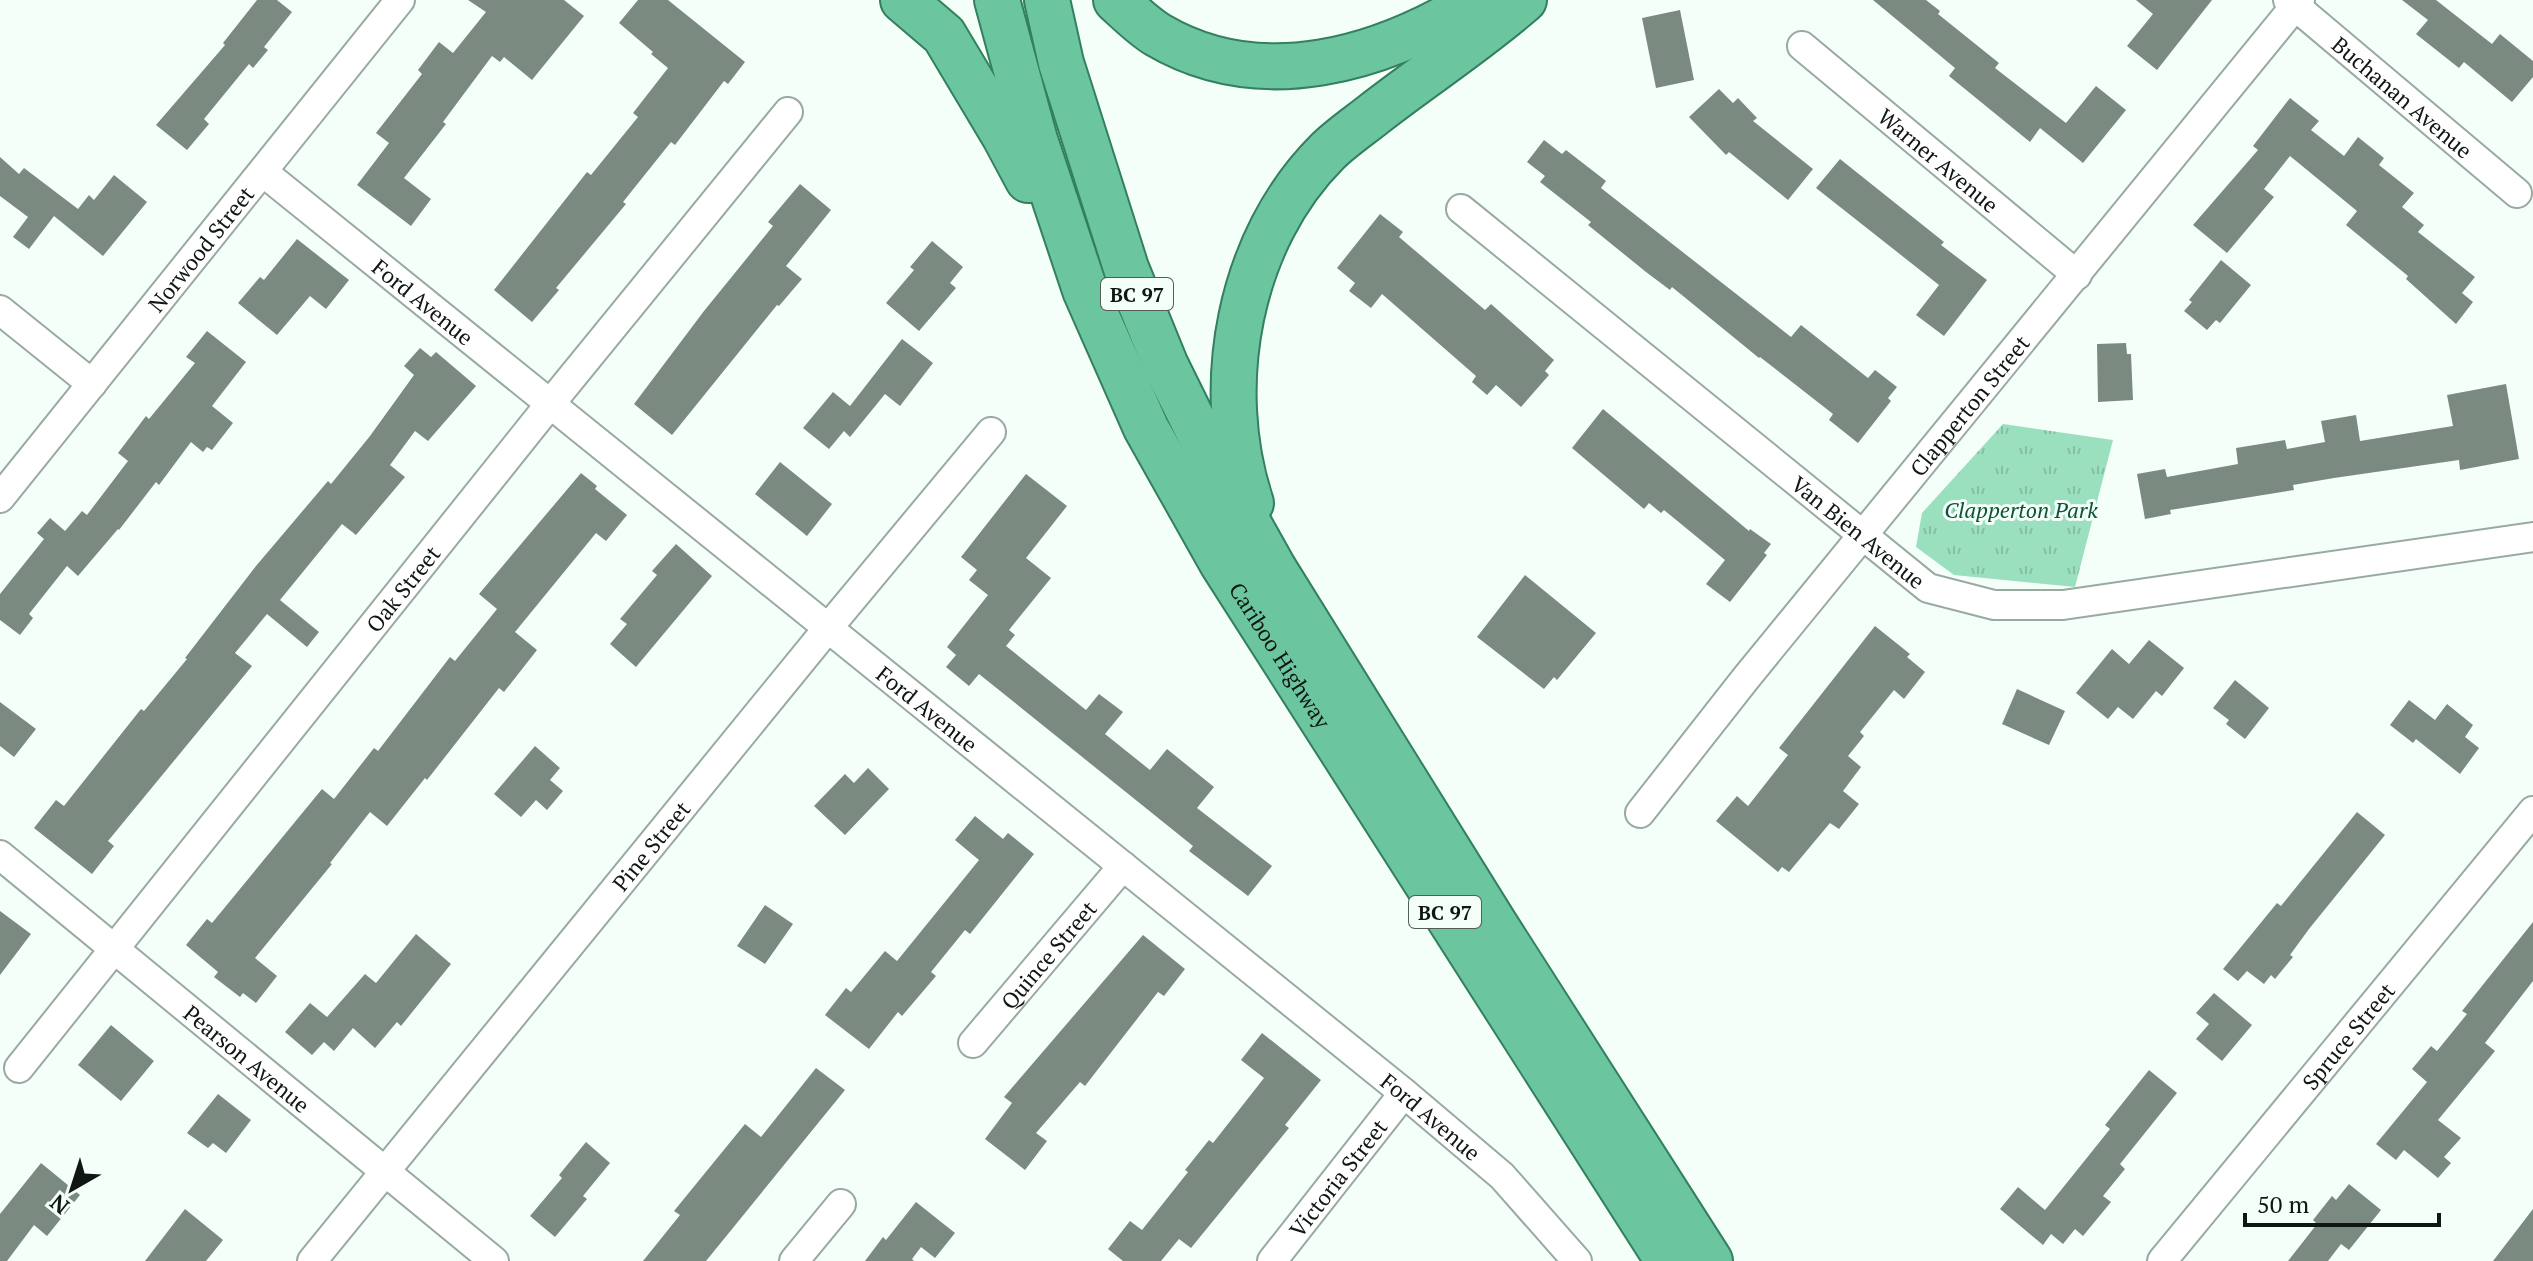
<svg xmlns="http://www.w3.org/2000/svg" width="2533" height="1261" font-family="'PT Serif',serif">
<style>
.park{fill:url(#park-tufts)}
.building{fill:#7a8a81}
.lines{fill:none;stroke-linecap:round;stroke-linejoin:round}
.minor-casing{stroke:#99aaa1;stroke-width:32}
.trunk-casing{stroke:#337f5f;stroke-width:48}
.minor{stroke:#fff;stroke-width:28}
.trunk{stroke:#6bc6a0;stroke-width:44}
.labels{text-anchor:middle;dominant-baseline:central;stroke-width:6;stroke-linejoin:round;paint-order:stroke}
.shield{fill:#f4fff9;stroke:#545c58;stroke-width:2}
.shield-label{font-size:20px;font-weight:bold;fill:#101613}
.street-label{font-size:22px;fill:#101613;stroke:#f4fff9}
.park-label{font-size:22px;font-style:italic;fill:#0d5339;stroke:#f4fff9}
</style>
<defs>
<pattern id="park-tufts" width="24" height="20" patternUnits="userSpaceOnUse" patternTransform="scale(2)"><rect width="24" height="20" fill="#9ae0be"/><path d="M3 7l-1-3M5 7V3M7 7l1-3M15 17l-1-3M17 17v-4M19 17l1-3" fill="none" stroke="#84bfa2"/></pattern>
</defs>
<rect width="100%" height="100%" fill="#f4fff9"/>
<path class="park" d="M2003,424L2113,440L2075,587L1954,575L1916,547L1922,513Z"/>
<path class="building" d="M257,0H277L292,12L264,47L268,50L253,68L249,64L204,119L209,124L187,150L156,125L225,45L223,43Z
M468,0H564L584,16L532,80L504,57L500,62L492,56L443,122L446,124L404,178L431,199L411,226L357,185L389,143L376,133L422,74L418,70L439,42L453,53L486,12Z
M638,0H668L745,62L728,84L724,81L675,145L671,142L623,202L626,204L556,288L559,290L532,322L494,290L587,172L591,175L638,117L633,113L668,68L651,54L653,52L619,23Z
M1873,0H1926L1940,11L1938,14L1999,63L1995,68L2066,123L2096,86L2126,110L2083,163L2040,128L2030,142L1949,76L1955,68Z
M2136,0H2212L2157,70L2127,46L2153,14Z
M2402,0H2436L2492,44L2500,34L2533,61V77L2512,102L2464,62L2459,68L2416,34L2428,20Z
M1680,10L1694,80L1656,88L1642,18Z
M1719,89L1733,103L1738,98L1757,118L1753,121L1813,169L1788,200L1729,152L1726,155L1689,117Z
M2290,98L2319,121L2311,130L2344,156L2358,137L2384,158L2379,165L2414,193L2402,207L2424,225L2418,232L2475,277L2462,293L2473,302L2456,324L2406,279L2408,276L2346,225L2357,211L2290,156L2264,189L2274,197L2227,253L2193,225L2258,150L2253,146Z
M1544,140L1562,154L1566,150L1606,181L1601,188L1791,337L1801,325L1868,378L1875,370L1897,387L1888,398L1891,401L1858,443L1829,420L1833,414L1760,357L1759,358L1672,287L1670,290L1646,272L1588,225L1591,222L1540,182L1545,176L1527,162Z
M0,157L19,174L24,168L78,209L89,195L94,200L114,175L147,202L103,256L54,216L29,249L13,237L28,217L0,196Z
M1840,159L1944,242L1941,245L1987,280L1944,336L1916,315L1939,285L1816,188Z
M800,184L831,210L786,266L802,279L779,306L777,305L672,435L634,404L704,311L773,226L768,222Z
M1380,214L1403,232L1399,237L1485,310L1491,304L1554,360L1545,371L1549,375L1521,407L1496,385L1487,395L1472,382L1476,376L1382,294L1371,308L1349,291L1355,283L1337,268Z
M297,239L349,280L326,309L310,296L277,335L238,303L260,277L264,280Z
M932,241L963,267L950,283L956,288L919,331L886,303L914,270L910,267Z
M2221,260L2251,285L2220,323L2216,320L2207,330L2184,311L2192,302L2189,300Z
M207,331L246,362L212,406L233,423L212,450L207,447L203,452L191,442L159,485L156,482L119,530L118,529L78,576L67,566L29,614L33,618L20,635L0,620V594L44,539L37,533L50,518L65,531L82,511L87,515L128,461L118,453L146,416L149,419L195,363L186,357Z
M902,339L933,363L900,406L885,394L850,437L844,431L829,449L803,428L833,392L850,406Z
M2126,343L2127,354H2131L2133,400L2098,402L2097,344Z
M420,348L431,357L436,352L476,386L428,441L415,431L390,465L405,477L356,535L342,524L280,600L319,632L307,647L267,614L235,653L252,666L108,841L114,846L92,874L34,828L56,800L64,806L141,709L144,711L187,659L185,658L256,566L328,481L331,484L370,436L414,375L404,366Z
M2506,384L2519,459L2460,470L2459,460L2334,478L2293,485L2294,490L2170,510L2171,514L2145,519L2137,474L2165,469L2167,477L2238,464L2236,448L2285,440L2287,449L2325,442L2321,421L2356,415L2360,441L2453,426L2447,395Z
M1603,409L1749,531L1750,529L1771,544L1764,553L1767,555L1730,602L1706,584L1725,560L1664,510L1661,513L1649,503L1644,509L1572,448Z
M780,462L832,504L807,536L755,494Z
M581,473L597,486L595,489L627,515L606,541L596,533L515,632L537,650L504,692L499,688L427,780L425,778L387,826L370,812L330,863L332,864L255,958L277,976L256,1003L243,993L240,997L214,977L218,972L186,945L207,919L212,923L322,789L334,799L374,748L378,751L450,657L455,661L497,609L479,594Z
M1026,474L1067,506L1026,558L1051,578L1009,630L1015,635L1006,646L1086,710L1099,694L1123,712L1105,734L1150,770L1167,749L1214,787L1197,808L1272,866L1248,896L1189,851L1193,846L979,674L969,686L946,667L956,655L947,647L988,595L969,580L977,570L961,557Z
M676,544L712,576L636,667L610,644L627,624L620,619L657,575L652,571Z
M1525,575L1596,633L1557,680L1554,677L1544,689L1477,637Z
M1875,626L1910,654L1907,657L1925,672L1904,699L1894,690L1860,732L1864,736L1848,756L1861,767L1843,791L1859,804L1839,829L1830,823L1789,872L1782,867L1778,872L1716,821L1737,796L1748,806L1788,755L1779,748Z
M2149,640L2184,668L2162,696L2156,691L2133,719L2118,707L2108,719L2076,693L2112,649L2129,664Z
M2235,680L2269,708L2245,739L2226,724L2229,720L2213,708Z
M2017,689L2065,711L2049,745L2002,724Z
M2409,700L2435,720L2447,704L2473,725L2465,737L2479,748L2460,774L2416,739L2413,743L2390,725Z
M0,702L36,729L14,757L0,746Z
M535,746L560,768L550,780L563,791L547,810L536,800L521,817L494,794Z
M868,768L889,789L845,835L814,806L845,774L854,783Z
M2357,812L2385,835L2309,929L2290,955L2293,957L2275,979L2271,975L2264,984L2247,971L2238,981L2223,969L2277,903L2281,906Z
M975,816L1003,839L1008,833L1034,854L970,934L965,930L931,972L936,976L902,1016L898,1012L869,1049L825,1015L846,988L851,992L885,951L897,961L979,860L955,840Z
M765,905L793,924L765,964L737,946Z
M0,911L31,934L0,975Z
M2533,922V981L2485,1043L2495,1051L2438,1120L2461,1138L2444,1157L2451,1163L2438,1178L2404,1150L2396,1160L2376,1144L2427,1082L2412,1069L2431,1046L2437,1051L2467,1014L2462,1011Z
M416,934L451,964L401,1026L397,1022L375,1048L353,1028L334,1051L324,1042L312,1055L285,1032L310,1003L327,1017L365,974L376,983Z
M1143,935L1185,969L1164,996L1158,992L1085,1086L1080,1082L1036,1133L1047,1141L1025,1170L985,1139L1012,1103L1004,1097Z
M2214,993L2252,1025L2222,1061L2196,1039L2209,1024L2196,1013Z
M111,1025L154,1061L121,1101L78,1065Z
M1262,1033L1321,1080L1285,1125L1289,1128L1191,1248L1179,1239L1161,1261H1123L1108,1249L1130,1221L1142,1230L1188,1172L1185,1170L1209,1140L1213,1143L1264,1078L1241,1060Z
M816,1068L845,1090L706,1261H643L680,1215L674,1211L745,1124L761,1137Z
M2149,1070L2177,1093L2120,1164L2125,1169L2103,1196L2111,1202L2083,1236L2075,1229L2063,1244L2051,1234L2043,1245L2000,1209L2018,1187L2045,1210L2110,1129L2105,1125Z
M218,1094L251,1120L226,1153L213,1143L208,1148L187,1133Z
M586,1142L610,1163L583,1196L587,1199L555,1237L530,1216L562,1178L559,1175Z
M41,1163L80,1195L47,1236L34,1225L7,1261H0V1214Z
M2349,1184L2381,1210L2349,1250L2341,1244L2328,1261H2288L2317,1224L2313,1220L2332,1196L2336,1200Z
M916,1202L955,1233L935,1258L921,1247L912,1259L914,1261H865L883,1237L886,1240Z
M185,1209L223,1240L206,1261H145Z
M2533,1209V1261H2493Z"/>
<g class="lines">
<g class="minor-casing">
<g id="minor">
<path id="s1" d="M2288,0L2517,193"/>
<path id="s2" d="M1802,46L2077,275"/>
<path id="s3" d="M263,172L1404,1093L1502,1176L1577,1261"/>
<path id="s4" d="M1461,209L1928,588L1994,605H2063L2533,537"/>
<path d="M0,310L92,384"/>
<path id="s5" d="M0,498L400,0"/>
<path id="s6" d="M1640,813L1746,678L2300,0"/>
<path id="s7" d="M0,855L494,1261"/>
<path id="s8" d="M973,1043L1123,866"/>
<path id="s9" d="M19,1068L550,404L788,112"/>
<path id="s10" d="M312,1261L828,628L991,432"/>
<path d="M794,1261L841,1204"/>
<path id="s11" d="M1272,1261L1404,1093"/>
<path id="s12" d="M2162,1261L2533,811"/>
</g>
</g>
<g class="trunk-casing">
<g id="trunk">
<path d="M903,0L944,35L1005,137L1028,180"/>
<path id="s13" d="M997,0L1035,140L1085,290L1146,428L1222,563L1668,1261"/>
<path d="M1047,0L1061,63L1126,268L1166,366L1210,455L1274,569L1494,923L1710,1261"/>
<path d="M1116,0C1129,12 1143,26 1158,35C1262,96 1382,59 1477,0"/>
<path d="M1251,503C1212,386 1239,240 1327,152C1341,138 1359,126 1374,114C1424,75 1477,41 1524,0"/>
</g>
</g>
<use href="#minor" class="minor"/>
<use href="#trunk" class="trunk"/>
</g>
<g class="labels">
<g class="shield">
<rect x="1101" y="278" width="72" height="32" rx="6"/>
<rect x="1409" y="896" width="72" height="32" rx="6"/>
</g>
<g class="shield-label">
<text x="1137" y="294">BC 97</text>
<text x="1445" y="912">BC 97</text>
</g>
<g class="street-label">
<text stroke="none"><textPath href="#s1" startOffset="150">Buchanan Avenue</textPath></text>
<text stroke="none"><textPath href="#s2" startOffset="178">Warner Avenue</textPath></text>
<text stroke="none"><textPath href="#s5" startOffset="320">Norwood Street</textPath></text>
<text stroke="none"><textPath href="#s3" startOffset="206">Ford Avenue</textPath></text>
<text stroke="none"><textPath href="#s6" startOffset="524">Clapperton Street</textPath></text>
<text stroke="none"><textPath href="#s4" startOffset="512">Van Bien Avenue</textPath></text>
<text stroke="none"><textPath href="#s9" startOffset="614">Oak Street</textPath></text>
<text stroke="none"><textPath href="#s13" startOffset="718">Cariboo Highway</textPath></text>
<text stroke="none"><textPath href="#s3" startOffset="854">Ford Avenue</textPath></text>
<text stroke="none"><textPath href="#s10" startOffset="536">Pine Street</textPath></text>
<text stroke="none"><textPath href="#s8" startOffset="116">Quince Street</textPath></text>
<text stroke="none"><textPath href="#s12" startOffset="292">Spruce Street</textPath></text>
<text stroke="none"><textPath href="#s7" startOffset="320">Pearson Avenue</textPath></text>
<text stroke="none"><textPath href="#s3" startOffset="1502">Ford Avenue</textPath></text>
<text stroke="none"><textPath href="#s11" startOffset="106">Victoria Street</textPath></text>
</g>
<g class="park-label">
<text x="2021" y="509">Clapperton Park</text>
</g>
</g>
<g transform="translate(72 1189) rotate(219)" stroke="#f4fff9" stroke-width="6" paint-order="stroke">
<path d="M0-6L14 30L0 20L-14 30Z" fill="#101613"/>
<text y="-12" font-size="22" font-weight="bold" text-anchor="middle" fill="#101613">N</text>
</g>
<path d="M2245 1213v12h194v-12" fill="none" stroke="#101613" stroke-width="4"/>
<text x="2257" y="1213" font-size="24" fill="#101613" stroke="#f4fff9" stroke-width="6" paint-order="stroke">50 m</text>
</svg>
